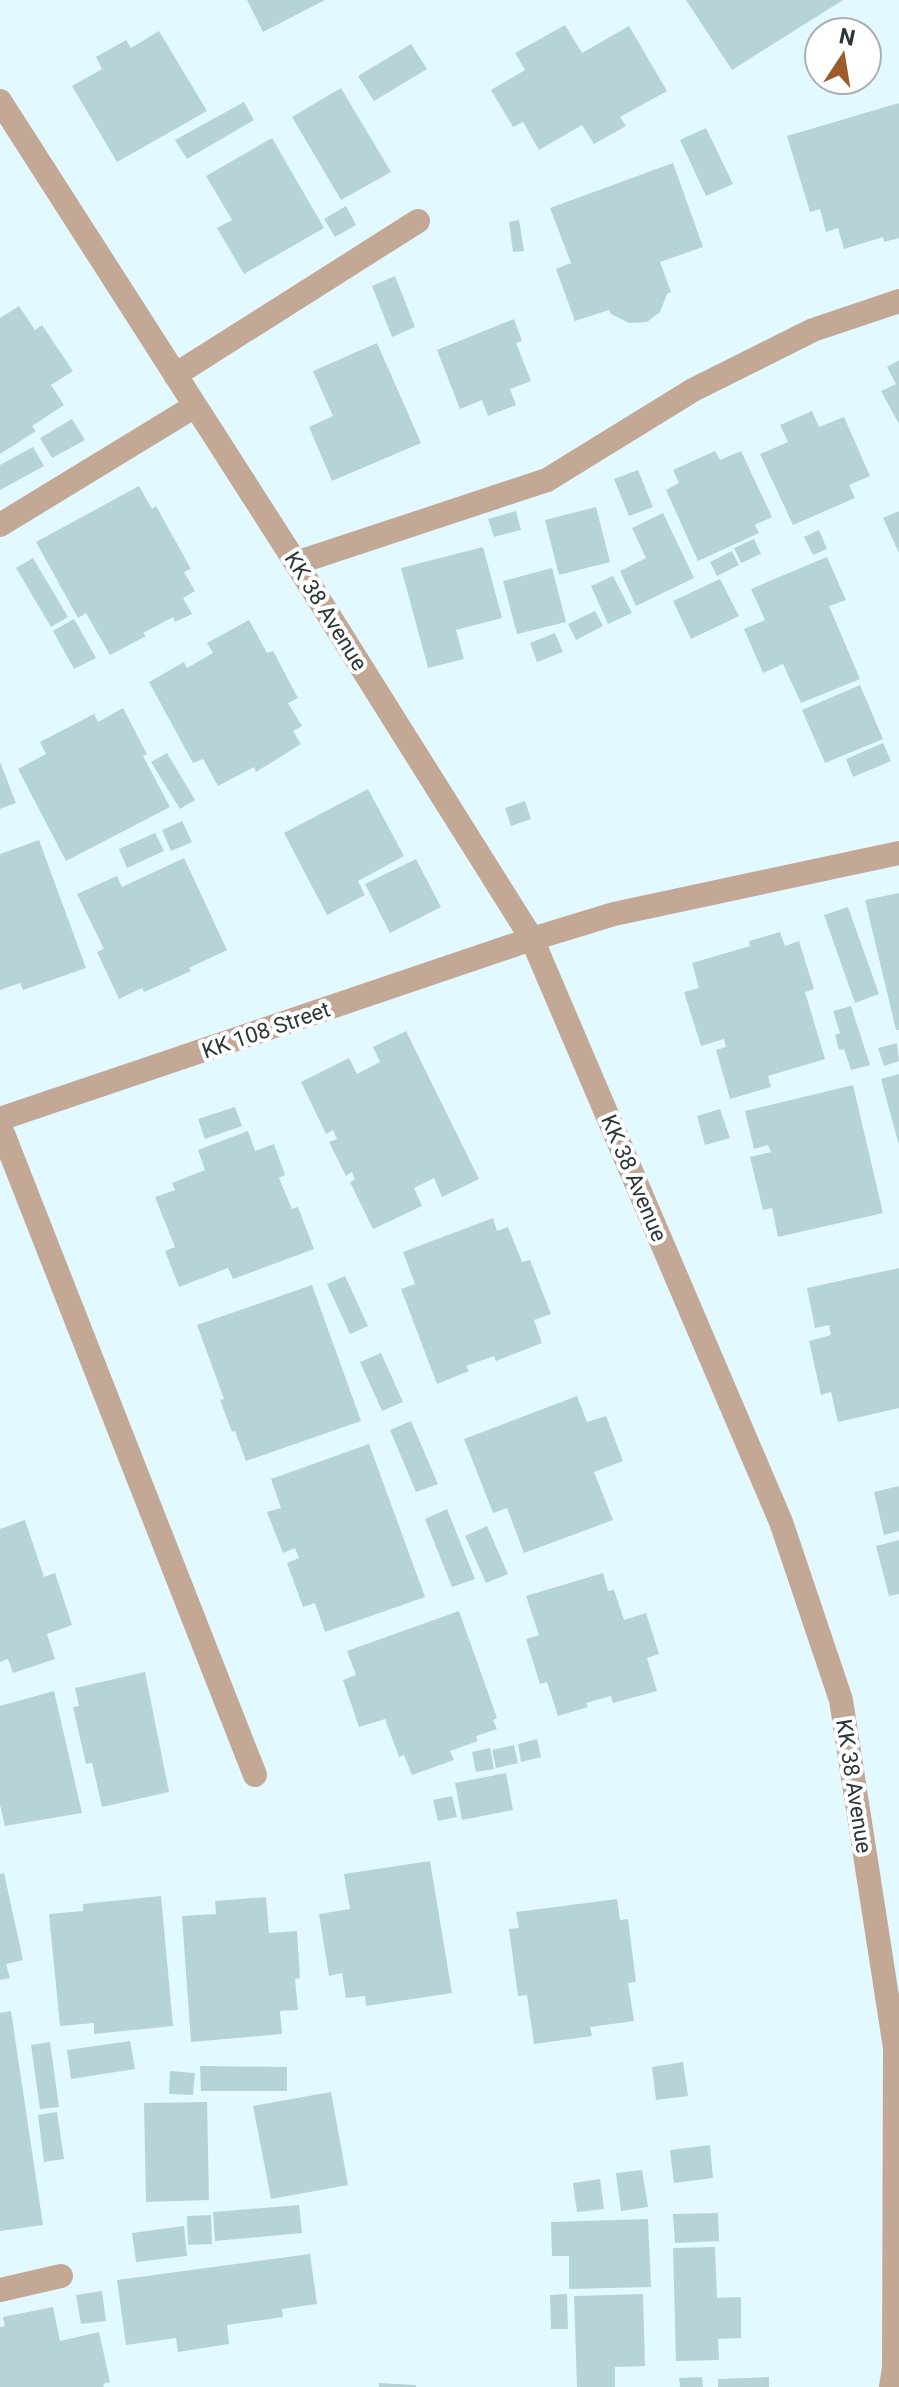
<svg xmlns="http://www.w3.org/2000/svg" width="899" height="2387" font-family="Roboto,sans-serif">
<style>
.building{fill:#b7d3da}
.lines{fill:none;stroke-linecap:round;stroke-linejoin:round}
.minor{stroke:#c4a896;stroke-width:24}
.labels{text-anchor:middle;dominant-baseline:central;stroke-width:8;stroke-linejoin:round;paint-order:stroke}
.street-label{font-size:22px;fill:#2b3639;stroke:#fff}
</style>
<rect width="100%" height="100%" fill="#e2f9ff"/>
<path class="building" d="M247,0H325L263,32Z
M686,0H843L732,70Z
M565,25L582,53L629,26L667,91L620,117L626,126L594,144L582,125L539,150L523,122L513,127L491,90L525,70L515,53Z
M159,31L207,111L117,162L72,86L102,69L96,57L126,40L131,48Z
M411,44L427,69L374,101L358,76Z
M341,88L391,172L341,200L292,117Z
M244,102L254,120L187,159L175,140Z
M899,103V238L884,242L883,237L844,249L838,228L826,232L820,209L810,212L787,136Z
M706,128L733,184L706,196L680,140Z
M272,138L324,228L244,274L217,228L232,220L206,176Z
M673,163L703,247L660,262L671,292L667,294L660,312L647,322L629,323L611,314L609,310L575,321L556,269L571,263L550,208Z
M346,206L356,225L335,237L324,219Z
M519,220L524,251L513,252L509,222Z
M395,276L415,327L392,337L372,286Z
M19,306L35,330L42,325L73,371L51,385L64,405L32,426L36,431L0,454V318Z
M514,319L522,341L516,343L531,381L510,389L516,405L488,416L482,400L460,409L437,350Z
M377,343L421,443L332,481L309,427L333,416L313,371Z
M899,360V424L881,391L896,384L887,367Z
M812,411L819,427L844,417L870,476L849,485L855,498L793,525L760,454L788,442L780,425Z
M72,419L85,440L52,458L40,438Z
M33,447L44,466L0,490V465Z
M715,451L720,460L741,451L772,517L755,525L759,533L698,561L666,490L679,483L673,470Z
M638,470L653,507L629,516L614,479Z
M139,486L152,509L156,506L191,569L184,572L195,591L183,598L192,614L175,622L173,617L143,633L146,636L110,655L86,613L78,618L36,542Z
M596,507L610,562L559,575L545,520Z
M516,511L521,530L494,537L488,519Z
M899,511V553L883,518Z
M663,513L694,578L636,606L620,571L646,558L632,528Z
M819,530L827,549L813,555L804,537Z
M754,539L761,554L741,563L734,548Z
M483,547L502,618L456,630L464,659L428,668L401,568Z
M732,551L739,565L717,576L710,562Z
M827,557L846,600L829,606L860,679L801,703L783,664L763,673L744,629L765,620L751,589Z
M33,558L68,617L51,627L16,568Z
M552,568L566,622L517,634L503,581Z
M613,576L632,613L608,624L591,586Z
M720,579L739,616L691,639L673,601Z
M595,611L603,626L576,640L568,624Z
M74,619L96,658L74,669L53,631Z
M249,620L267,653L273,651L298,698L288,703L302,726L293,731L301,744L256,772L254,767L218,786L203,759L193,763L149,682L184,662L187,668L213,653L207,643Z
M555,633L563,652L537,662L530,643Z
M860,685L883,739L825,763L802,710Z
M123,708L147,754L143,756L170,807L66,861L18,769L46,754L40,742L94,714L98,722Z
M883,743L891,761L853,777L846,759Z
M167,753L195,800L180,809L151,762Z
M0,762L16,803L0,809Z
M368,789L404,856L358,881L365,895L327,915L284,833Z
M525,801L531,819L511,826L505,808Z
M182,821L192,842L171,851L162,830Z
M155,833L164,851L127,868L119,849Z
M39,840L86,968L23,990L20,983L0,990V854Z
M184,858L227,950L189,968L191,971L144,992L142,988L119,999L97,952L104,949L77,894L117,876L122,887Z
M416,859L441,907L390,933L365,884Z
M899,893V1030H896L865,900Z
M848,907L879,994L855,1003L824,915Z
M780,932L785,946L799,941L814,989L805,992L825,1059L768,1076L771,1087L730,1099L716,1050L726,1047L724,1039L701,1046L684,992L699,988L692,963L750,946L749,941Z
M851,1006L870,1065L851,1070L844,1049L839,1050L835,1035L840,1033L833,1011Z
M406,1031L479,1179L442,1197L434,1178L414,1188L422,1206L373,1229L350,1182L355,1179L352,1172L346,1176L329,1142L337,1139L333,1130L326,1134L301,1082L349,1058L357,1074L380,1062L373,1047Z
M897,1043L899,1061L884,1066L878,1048Z
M899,1074V1142H898L881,1079Z
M853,1085L883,1213L778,1237L772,1208L763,1210L750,1157L771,1152L768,1145L754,1149L745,1111Z
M235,1107L242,1126L205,1139L198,1119Z
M720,1109L730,1138L705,1145L697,1116Z
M248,1131L255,1151L274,1144L285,1175L279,1178L292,1209L298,1207L314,1249L233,1279L228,1268L179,1287L165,1251L175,1247L155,1197L175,1190L172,1183L205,1170L198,1150Z
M493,1218L497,1231L508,1227L522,1262L530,1260L551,1314L534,1320L542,1343L496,1361L494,1356L466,1366L469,1371L437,1384L401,1289L415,1284L403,1252Z
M899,1268V1408L838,1422L831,1392L821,1395L809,1341L831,1335L829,1325L815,1328L807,1288Z
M345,1276L368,1326L350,1334L327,1284Z
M312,1285L361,1421L246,1461L235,1431L232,1432L220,1400L224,1399L197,1325Z
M381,1353L403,1402L382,1411L360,1362Z
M577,1396L587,1422L606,1416L623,1461L594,1472L613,1520L524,1553L507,1508L493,1513L464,1439Z
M411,1421L438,1484L416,1492L390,1430Z
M369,1444L425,1597L325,1632L315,1603L303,1607L287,1563L299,1558L295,1548L283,1553L267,1512L281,1508L271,1479Z
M899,1486V1531L884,1535L874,1492Z
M447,1509L475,1579L452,1587L425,1519Z
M25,1520L44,1577L55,1573L72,1625L47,1634L55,1659L13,1673L8,1659L0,1662V1529Z
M487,1526L508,1574L486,1583L465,1536Z
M899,1540V1594L889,1596L876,1546Z
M603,1573L608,1591L614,1590L624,1620L646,1613L659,1654L647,1658L657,1691L613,1703L611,1696L586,1703L588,1707L558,1716L547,1682L540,1684L526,1639L539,1635L526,1596Z
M459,1611L497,1718L493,1720L497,1729L476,1736L478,1741L450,1751L454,1760L412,1775L404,1755L399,1757L385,1719L359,1727L343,1680L356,1675L347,1651Z
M145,1672L169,1792L102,1807L92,1763L86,1764L73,1707L79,1706L75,1688Z
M54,1691L82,1813L5,1826L0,1805V1706Z
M537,1739L541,1757L521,1762L518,1744Z
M514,1745L518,1763L496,1768L492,1750Z
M490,1748L494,1769L476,1772L472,1752Z
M506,1773L513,1810L462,1820L455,1783Z
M452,1796L457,1817L438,1821L433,1800Z
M430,1861L452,1993L366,2006L365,1996L346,1998L342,1973L329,1976L319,1914L350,1909L344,1874Z
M4,1873L23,1960L6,1964L10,1978L0,1980V1874Z
M161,1896L173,2026L94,2034V2023L60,2026L49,1914L83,1911V1904Z
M266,1897L269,1933L297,1931L300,1978L295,1979L298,2010L280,2011L282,2034L191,2042L182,1916L216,1914L215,1901Z
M617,1899L620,1920L628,1919L636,1982L628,1983L634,2021L590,2027L592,2036L534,2044L527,1995L518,1996L509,1929L519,1928L516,1912Z
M11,2011L43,2225L0,2231V2013Z
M130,2041L135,2069L71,2079L67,2050Z
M50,2042L59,2107L40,2109L31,2045Z
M683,2062L688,2096L656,2100L652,2067Z
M200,2066L287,2067V2091H201Z
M170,2071L195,2073L193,2095L169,2094Z
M331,2092L348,2185L271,2199L253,2106Z
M207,2102L209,2200L146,2202L144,2103Z
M57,2112L64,2159L44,2162L38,2115Z
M710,2145L713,2178L674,2183L670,2150Z
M642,2170L648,2207L621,2211L616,2173Z
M600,2179L604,2209L577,2212L573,2183Z
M299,2205L302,2233L215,2241L213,2212Z
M718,2213L719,2241L675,2243L673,2214Z
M211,2215L212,2244L188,2245L187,2216Z
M648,2219L651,2287L569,2289V2256H552L551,2222Z
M184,2226L187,2256L136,2262L132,2233Z
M715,2247L717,2298L741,2297V2338L718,2339L719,2360L676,2361L673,2248Z
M310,2254L317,2304L282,2309L283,2317L227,2325L229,2344L178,2352L176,2338L126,2345L117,2280Z
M102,2291L106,2321L81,2324L76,2295Z
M567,2294L568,2329H551L550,2295Z
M643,2294L645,2366L615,2367V2387H577L574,2296Z
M53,2307L60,2341L99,2332L110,2382L103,2384L104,2387H0V2327L5,2326L3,2317Z
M702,2377L703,2387H680L679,2378Z
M769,2377V2387H718V2379Z
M379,2383L416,2385V2387H379Z"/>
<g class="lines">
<path class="minor" d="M0,101L296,563L532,939L781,1522L841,1700L895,2048L894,2367L891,2387
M175,375L418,221
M0,525L195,406
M296,563L547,480L693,390L813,330L899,301
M0,1119L532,939L614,914L899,853
M0,1126L255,1775
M0,2290L61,2276"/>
</g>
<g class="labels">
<g class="street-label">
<text transform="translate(326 611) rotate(58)">KK 38 Avenue</text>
<text transform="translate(266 1030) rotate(-19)">KK 108 Street</text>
<text transform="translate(634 1178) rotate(67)">KK 38 Avenue</text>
<text transform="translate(854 1786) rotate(81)">KK 38 Avenue</text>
</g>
</g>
<g transform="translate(843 56) rotate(12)"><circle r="38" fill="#ffffff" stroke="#aaafb0" stroke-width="2"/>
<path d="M0-6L14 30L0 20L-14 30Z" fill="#9e5b2a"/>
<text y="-12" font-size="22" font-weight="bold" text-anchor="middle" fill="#2b3639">N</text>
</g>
</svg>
